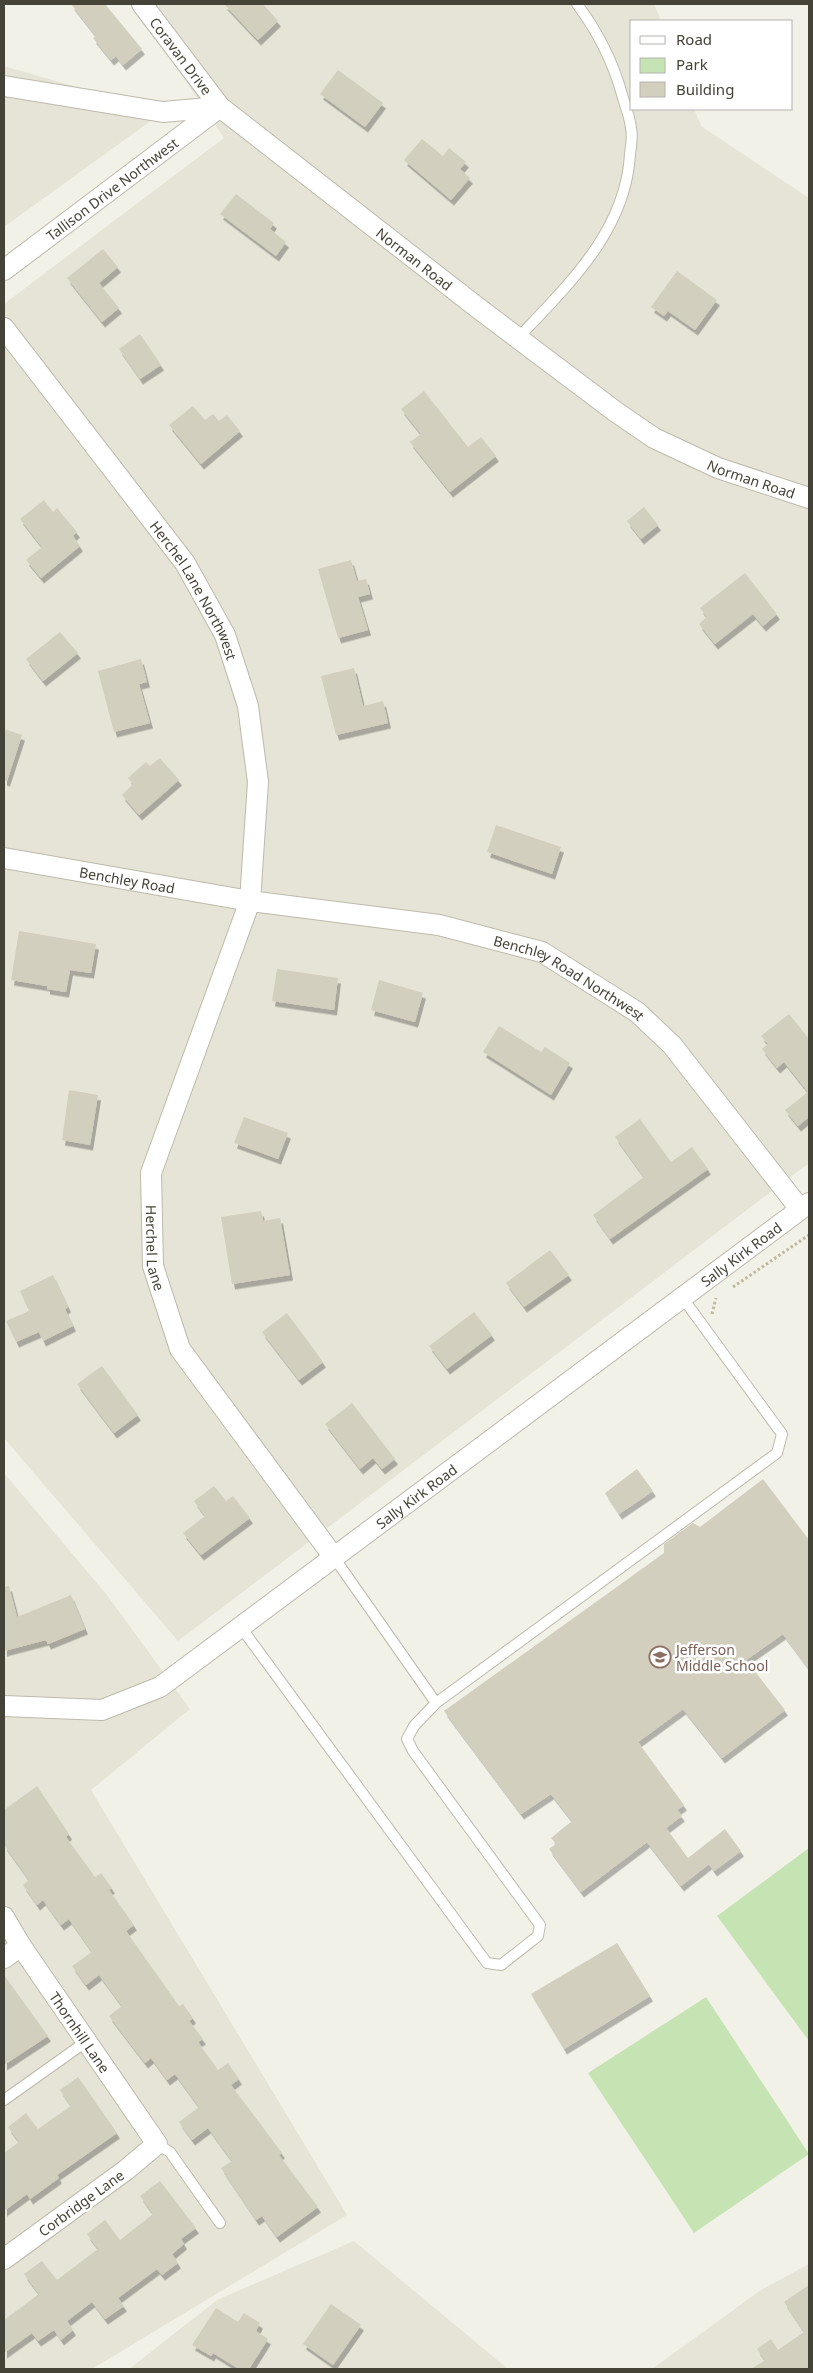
<svg xmlns="http://www.w3.org/2000/svg" width="813" height="2373" font-family="'Noto Sans',sans-serif">
<style>
.residential{fill:#e6e4d6}
.green{fill:#c6e3b4}
.building{fill:#d3cfbe;filter:url(#shadow)}
.lines{fill:none;stroke-linecap:round;stroke-linejoin:round}
.lane-casing{stroke:#bdbaab;stroke-width:12}
.street-casing{stroke:#bdbaab;stroke-width:22}
.path{stroke:#beb89e;stroke-width:3;stroke-dasharray:2.5 2.5;stroke-linecap:butt}
.lane{stroke:#fff;stroke-width:10}
.street{stroke:#fff;stroke-width:20}
.labels{text-anchor:middle;dominant-baseline:central;stroke-width:5;stroke-linejoin:round;paint-order:stroke}
.street-label{font-size:14px;fill:#454237;stroke:#fff}
.education-label{font-size:14px;fill:#785e54;stroke:#fff;text-anchor:start}
</style>
<defs>
<filter id="shadow"><feDropShadow dx="3" dy="5.5" stdDeviation="0" flood-color="#0004"/></filter>
</defs>
<rect width="100%" height="100%" fill="#f2f1e8"/>
<path class="residential" d="M134,4H654L661,21H632V109H694L701,126L809,198V1163L178,1641L4,1438V304L224,138Z
M4,66L163,112L4,227Z
M4,1473L107,1595L190,1709L91,1790L347,2215L92,2369H4Z
M354,2241L508,2369H129L217,2300Z
M809,2264V2369H652L761,2290Z"/>
<path class="green" d="M809,1848V2041L717,1916Z
M706,1997L809,2154L694,2233L588,2073Z"/>
<path class="building" d="M71,4H105L142,49L123,65L116,56L111,60L93,38L96,36Z
M224,4H263L278,21L258,40Z
M338,70L383,103L365,127L320,94Z
M422,139L443,156L449,148L466,162L460,169L470,178L451,200L404,160Z
M236,194L274,223L270,229L286,242L276,256L220,214Z
M103,249L118,267L99,283L119,308L102,322L67,278Z
M677,271L717,300L695,330L668,311L664,316L651,307Z
M140,334L161,365L140,379L119,349Z
M424,391L468,447L481,437L496,456L450,492L410,442L421,434L401,409Z
M193,406L205,420L213,414L219,421L227,415L240,431L201,464L169,425Z
M44,500L53,512L57,508L77,532L73,536L80,546L41,578L26,560L42,547L20,519Z
M644,507L658,525L641,539L627,521Z
M351,560L357,581L366,579L370,594L358,597L368,630L338,638L318,569Z
M745,573L777,614L763,626L753,614L715,644L699,624L707,617L700,608Z
M60,632L78,653L43,681L26,659Z
M141,659L147,682L139,684L150,723L114,732L98,671Z
M354,668L363,706L383,701L388,723L336,735L321,676Z
M4,729L22,735L7,781L4,780Z
M160,758L179,780L139,815L122,795L133,784L128,778L146,762L150,766Z
M496,825L561,847L552,874L487,852Z
M19,931L96,944L91,973L70,970L66,992L47,989V986L11,980Z
M277,969L338,978L334,1010L272,1001Z
M379,980L423,993L415,1022L371,1010Z
M789,1014L809,1039V1117L798,1126L785,1110L808,1092L784,1062L777,1068L762,1049L768,1044L761,1036Z
M499,1026L541,1052L545,1047L570,1063L551,1095L483,1052Z
M69,1090L98,1095L90,1145L62,1140Z
M244,1117L288,1133L278,1159L234,1143Z
M640,1119L671,1162L692,1147L708,1169L610,1239L593,1215L644,1177L615,1137Z
M261,1211L263,1221L280,1218L290,1275L232,1284L221,1217Z
M550,1250L569,1275L524,1307L506,1283Z
M53,1275L68,1307L65,1309L73,1326L43,1341L39,1332L16,1342L6,1321L29,1311L20,1291Z
M474,1312L492,1335L447,1369L429,1346Z
M287,1313L323,1362L299,1380L262,1332Z
M102,1366L138,1415L114,1433L77,1384Z
M352,1403L395,1459L382,1469L373,1458L360,1469L325,1424Z
M637,1469L653,1491L619,1514L605,1493Z
M763,1479L809,1540V1669L783,1634L746,1660L785,1710L722,1758L683,1709L638,1742L684,1805L677,1810L682,1816L666,1828L688,1858L725,1829L741,1851L714,1871L709,1864L681,1886L647,1842L581,1892L549,1849L556,1844L551,1838L572,1821L551,1794L521,1814L444,1711L664,1553V1544L693,1523L700,1527Z
M214,1486L226,1501L233,1496L250,1518L201,1555L183,1533L205,1516L194,1501Z
M9,1586L17,1617L71,1595L85,1629L48,1644L46,1640L4,1651V1587Z
M37,1786L69,1834L66,1837L95,1877L101,1873L112,1888L109,1890L134,1925L126,1931L179,2006L183,2004L193,2018L189,2021L203,2039L198,2042L218,2070L228,2063L239,2079L231,2085L282,2153L279,2155L318,2207L277,2237L262,2216L256,2220L221,2168L232,2161L208,2128L192,2140L179,2122L199,2107L175,2074L167,2080L151,2058L145,2063L109,2016L122,2006L99,1975L86,1985L72,1966L92,1952L69,1919L61,1925L43,1900L37,1905L23,1885L29,1880L4,1845V1810Z
M617,1943L650,1996L564,2049L531,1994Z
M4,1975L48,2036L4,2065Z
M78,2077L117,2133L57,2175L59,2178L30,2199L27,2194L4,2211V2153L19,2142L8,2127L26,2113L38,2129L71,2106L60,2090Z
M160,2181L196,2228L181,2239L184,2244L172,2254L178,2263L162,2275L157,2269L118,2298L124,2306L105,2319L92,2302L67,2321L73,2330L61,2340L54,2330L38,2341L32,2333L4,2353V2320L39,2294L24,2274L42,2261L57,2280L98,2249L87,2234L105,2220L120,2240L153,2214L140,2196Z
M809,2285V2369H751L765,2360L757,2349L771,2339L778,2350L804,2332L784,2302Z
M331,2304L361,2325L333,2365L303,2344Z
M216,2308L238,2322L244,2313L260,2323L256,2331L268,2339L249,2369H239L213,2353L211,2356L192,2345Z"/>
<g class="lines">
<g class="lane-casing">
<path id="lane" d="M518,338C568,285 626,231 630,154C631,146 633,136 631,128C630,118 626,108 623,98C614,64 598,32 577,4
M333,1556L436,1703L777,1453L782,1434L682,1297
M240,1626L487,1963L501,1965L538,1936L540,1925L413,1751L407,1739L414,1726L436,1703
M4,2100L87,2041
M157,2144L170,2152L220,2223"/>
</g>
<g class="street-casing">
<g id="street">
<path id="s1" d="M4,86L163,112L220,107L478,308L616,412L654,438L718,468L809,498"/>
<path id="s2" d="M4,270L220,107L142,4"/>
<path id="s3" d="M4,328L185,563L225,635L248,706L258,782L250,901L151,1173L153,1266L180,1349L333,1556"/>
<path id="s4" d="M4,858L250,901L439,925L542,952L637,1012L672,1045L800,1209"/>
<path id="s5" d="M4,1706L102,1710L160,1687L809,1203"/>
<path id="s6" d="M4,1917L21,1946L157,2144L126,2170L4,2259"/>
<path d="M4,1958L21,1946"/>
</g>
</g>
<path class="path" d="M733,1287L809,1235
M712,1314L716,1298"/>
<use href="#lane" class="lane"/>
<use href="#street" class="street"/>
</g>
<defs>
<g id="school-ring" transform="scale(1.125)"><circle r="9.5" fill="#fff" stroke="#8d6e63" stroke-width="1.5"/><path d="M0-5L7-2L0 1L-7-2ZM-4 1L0 2.5L4 1V4Q0 6-4 4Z" fill="#8d6e63"/></g>
</defs>
<g fill-rule="evenodd">
<use href="#school-ring" x="660" y="1657"/>
</g>
<g class="labels">
<g class="street-label">
<text transform="translate(181 56) rotate(53)">Coravan Drive</text>
<text stroke="none"><textPath href="#s2" startOffset="135">Tallison Drive Northwest</textPath></text>
<text stroke="none"><textPath href="#s1" startOffset="465">Norman Road</textPath></text>
<text stroke="none"><textPath href="#s1" startOffset="870">Norman Road</textPath></text>
<text stroke="none"><textPath href="#s3" startOffset="325">Herchel Lane Northwest</textPath></text>
<text stroke="none"><textPath href="#s4" startOffset="125">Benchley Road</textPath></text>
<text stroke="none"><textPath href="#s4" startOffset="582">Benchley Road Northwest</textPath></text>
<text stroke="none"><textPath href="#s3" startOffset="1014">Herchel Lane</textPath></text>
<text stroke="none"><textPath href="#s5" startOffset="885">Sally Kirk Road</textPath></text>
<text stroke="none"><textPath href="#s5" startOffset="480">Sally Kirk Road</textPath></text>
<text stroke="none"><textPath href="#s6" startOffset="138">Thornhill Lane</textPath></text>
<text transform="translate(81 2203) rotate(-36)">Corbridge Lane</text>
</g>
<g class="education-label">
<text x="676" y="1649">Jefferson<tspan x="676" dy="16">Middle School</tspan></text>
</g>
</g>
<rect width="813" height="2373" fill="none" stroke="#454237" stroke-width="10"/>
<rect x="630" y="20" width="162" height="90" fill="#ffffff" stroke="#b5b3af"/>
<rect x="640" y="36" width="25" height="8" fill="#ffffff" stroke="#b5b3af"/>
<text x="676" y="45" font-size="15" fill="#454237">Road</text>
<rect x="640" y="58" width="25" height="15" fill="#c6e3b4" stroke="#b5b3af"/>
<text x="676" y="70" font-size="15" fill="#454237">Park</text>
<rect x="640" y="82" width="25" height="15" fill="#d3cfbe" stroke="#b5b3af"/>
<text x="676" y="95" font-size="15" fill="#454237">Building</text>
</svg>
